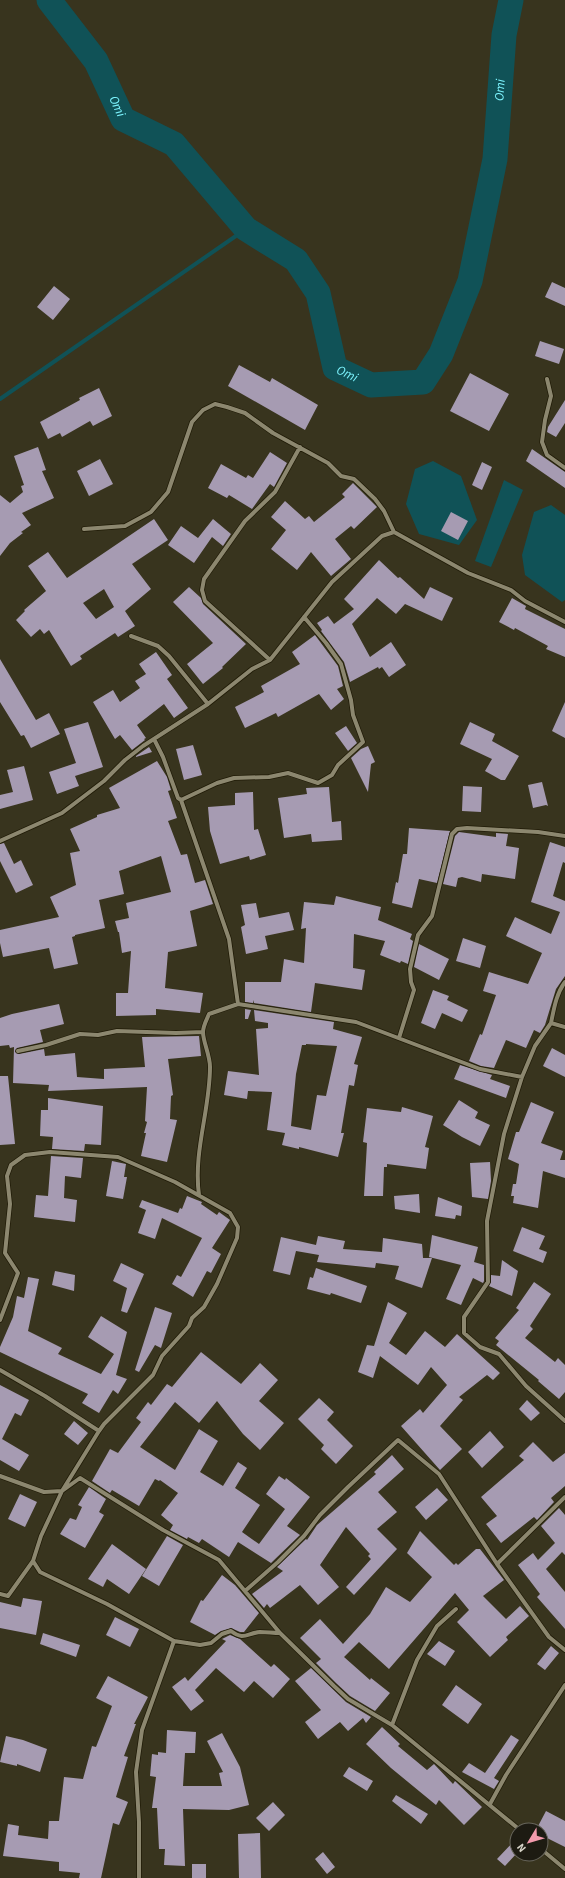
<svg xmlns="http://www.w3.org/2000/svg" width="565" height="1878" font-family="'Source Sans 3',sans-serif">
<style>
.water{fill:#105257}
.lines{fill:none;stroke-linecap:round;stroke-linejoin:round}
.stream{stroke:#105257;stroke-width:4}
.river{stroke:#105257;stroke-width:25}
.building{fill:#a69bb2;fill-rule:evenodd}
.minor-casing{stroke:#201b07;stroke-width:5.5}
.minor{stroke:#8c876f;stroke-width:4}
.labels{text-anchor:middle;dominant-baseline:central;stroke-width:4;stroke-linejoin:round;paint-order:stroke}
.water-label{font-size:13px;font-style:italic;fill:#7cf3fd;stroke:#1d1b12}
</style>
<rect width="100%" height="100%" fill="#38341e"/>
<path class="water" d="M433,461L461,476L477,520L459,545L419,534L406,504L415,469Z
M504,480L523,490L491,567L475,561Z
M551,505L565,515V600L562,602L525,575L522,555L534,512Z"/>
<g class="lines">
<path class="stream" d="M0,399L246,229"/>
<path class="river" id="s1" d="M49,0L96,61L123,119L174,144L246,229L296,260L318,293L335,368L371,385L423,382L441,354L470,281L495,159L504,35L511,0"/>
</g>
<path class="building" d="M552,282L565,288V306L545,297Z
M54,286L70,299L53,320L37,307Z
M540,341L564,349L559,364L535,356Z
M239,365L270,382L272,378L318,405L305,430L228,386Z
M470,373L509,394L489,431L450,411Z
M99,388L112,416L93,426L90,421L62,437L60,433L48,439L40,422L80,400L79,398Z
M565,400V423L556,437L547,432L548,427Z
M38,447L46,470L42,471L54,498L22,513L31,525L21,532L23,533L10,543L0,556V495L10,503L23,492L21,486L24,485L14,456Z
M532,449L565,472V488L526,461Z
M270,452L287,463L274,487L270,484L252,509L229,495L227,498L208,488L221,464L246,478L248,475L253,478Z
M100,459L113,484L89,496L77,471Z
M482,462L492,467L482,490L472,485Z
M353,483L377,507L354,529L351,526L335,539L351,559L331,576L311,552L297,570L271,549L286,530L271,517L285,501L305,519L309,516L314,522L345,497L342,494Z
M451,512L468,521L458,540L441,531Z
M154,519L168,540L132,564L151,589L125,611L135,626L118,637L115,633L80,656L82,659L71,666L49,630L44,634L40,629L31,637L16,620L25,611L24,610L46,591L28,566L48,552L67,578ZM104,589L114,607L96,619L83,603Z
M213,519L231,534L223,546L212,537L194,563L168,545L181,526L198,538Z
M379,560L398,578L400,577L424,599L430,587L453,598L442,621L405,604L396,614L377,598L352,624L370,657L391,642L406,665L389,677L382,667L379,669L378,667L350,682L344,662L321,631L322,630L317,623L328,616L334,624L354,609L344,599Z
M189,587L201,598L203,604L246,644L222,667L223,668L203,684L187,664L213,643L173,602Z
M512,598L526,606L525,609L565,629V657L546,649L548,646L515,628L514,630L499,622Z
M315,635L338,666L343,686L337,689L344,699L331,710L319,694L278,717L276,713L245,728L235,707L264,692L261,686L300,664L292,652Z
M156,652L172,675L167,679L188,708L174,718L164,704L137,725L146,738L144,739L145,740L132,750L120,735L115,739L93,702L113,690L120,702L140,688L135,681L146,674L139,664Z
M0,659L36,720L49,713L60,734L31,748L24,735L21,736L0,702Z
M565,702V738L552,731Z
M88,722L103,767L75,776L79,786L57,794L49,772L76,763L64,729Z
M470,722L495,734L492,741L519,756L505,780H501L485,771L492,759L460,744Z
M346,726L357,743L348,751L335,733Z
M193,745L202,775L184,780L176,749Z
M368,746L375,762L371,764L368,792L351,758L361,749Z
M149,747L152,752L136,757V756Z
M157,761L167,777L171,790L168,791L177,818L168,821L181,855L187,854L195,883L205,880L213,904L190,911L197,946L168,952L165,988L203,993L200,1013L156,1009V1015L116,1016V993H128L131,951L122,953L119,932H118L115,921L129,918L126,903L171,892L161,856L119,871L124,894L99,900L105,928L75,935V936L72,937L78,964L54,969L49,948L3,957L0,943V930L59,917L50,897L76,885L70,853L80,851L70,829L97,817V815L120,808L109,788Z
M24,766L33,800L0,809V795L13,792L7,770Z
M542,782L548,806L546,805L533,808L528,785Z
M463,786L482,787L481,812L462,811Z
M329,787L332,822L341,821L342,840L312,842L311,834L284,838L278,798L307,794L306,788Z
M253,792L254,830L258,829L266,855L250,860L249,856L220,864L210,831L208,807L235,805V793Z
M409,828L450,831L437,883L419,879L412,908L392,903L396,882L398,883L403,854H407Z
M459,832L496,837V833L508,834L506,846L519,848L515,879L482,874L481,882L462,877L458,878L456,887L443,884L455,836Z
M550,842L565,847V863L563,862L553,896L565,901V976L556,989L545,1025L540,1033L534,1030L526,1048L506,1040L494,1068L481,1066L469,1061L480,1034L482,1035L496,995L483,991L489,972L528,984L542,953L506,936L515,917L551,934L560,912L531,902Z
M4,843L14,864L21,860L33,885L16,893L0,861V844Z
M336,896L381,907L378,920L412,934L410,939L413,941L408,964L401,961L400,963L380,955L385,941L354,934L353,968L365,970L362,990L315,983L311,1012L254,1003V1000L253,1003L245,1002V982H281L284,959L304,963L306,928L301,929L304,902L334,905Z
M256,903L259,918L289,912L294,930L265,936L268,949L246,954L241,927L245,925L241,905Z
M463,938L486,946L480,968L456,961Z
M419,944L449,959L439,980L414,967Z
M433,990L449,996L447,1000L468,1010L462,1022L442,1013L435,1029L421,1023Z
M59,1004L64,1024L40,1030L43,1042L17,1048L15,1052L19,1054L44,1049L45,1056L75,1053L77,1077L104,1079V1069L145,1067L142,1037L199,1036L201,1056L168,1059L173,1095L171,1096L170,1119L177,1120L167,1162L141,1156L146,1133H144L147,1122L145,1121L147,1087L48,1091L49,1085L13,1083L14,1047L10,1048L9,1045L0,1046V1018L12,1014Z
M245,1009L251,1010L248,1019H245Z
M254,1010L334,1022L333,1029L362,1037L354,1064L358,1065L354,1086L349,1085L341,1133H344L338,1157L299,1147V1149L282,1145L285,1133L267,1130L272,1092L248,1091L247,1099L224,1095L228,1071L259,1075L256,1029L268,1028V1023L255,1021ZM306,1044L337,1046L326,1096L317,1095L311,1130L291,1126L296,1074L302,1045H306Z
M552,1048L565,1055V1077L543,1066Z
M460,1065L492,1075L490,1079L510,1086L506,1098L454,1079Z
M0,1076H8L15,1144L0,1145Z
M48,1098L103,1106L101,1145L85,1144L84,1151L52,1149L53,1137L40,1136L41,1110H48Z
M459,1100L478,1112L475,1118L490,1125L480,1146L462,1137L443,1125Z
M531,1102L554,1112L541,1143L563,1151L560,1160H565V1178L543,1171L538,1208L513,1203L514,1196H511L513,1184H516L519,1164L508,1159L516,1132H519Z
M402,1107L433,1116L425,1147L429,1148L426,1169L387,1164V1167H384L383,1196H364L367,1143L363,1142L367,1108L401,1112Z
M51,1156L83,1158L81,1178L65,1176L64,1198L77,1200L75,1222L34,1217L36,1195L48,1196Z
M112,1161L126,1164L124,1177H127L123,1199L106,1196Z
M490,1162L491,1181L488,1199L472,1197L470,1163Z
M419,1194L420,1213L395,1209L394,1196Z
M187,1196L202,1202L201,1204L217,1215L219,1212L230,1220L212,1248L221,1254L211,1273L207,1271L193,1297L172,1284L177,1275L181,1277L202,1238L162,1218L155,1239L138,1233L146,1210L139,1207L142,1200L178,1213L180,1208L182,1209Z
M438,1197L462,1206L461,1216L456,1215L455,1219L435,1216Z
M522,1227L545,1236L539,1249L547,1252L543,1263L513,1251Z
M432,1235L478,1247L474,1262L484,1265V1281L483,1283L473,1278L461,1305L446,1299L461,1265L429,1257Z
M318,1236L345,1241L343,1249L382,1252L383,1238L422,1244L423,1258H432L422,1288L395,1279L399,1266L376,1263L375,1268L317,1262L319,1255L296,1251L290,1275L273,1271L281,1237L316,1245Z
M502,1260L518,1271L512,1296L489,1286L491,1282V1275L500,1276Z
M121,1263L144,1274L127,1313L121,1311L127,1288L113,1281Z
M316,1268L367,1286L361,1303L331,1293L330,1295L307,1289L310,1277L313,1278Z
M55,1271L75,1275L74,1291L52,1285Z
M28,1277L39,1279L28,1331L62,1348L58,1354L101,1374L114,1354L88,1337L101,1316L127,1332L116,1375L127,1379L118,1394L113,1390L99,1413L82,1403L88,1394L0,1352V1347L13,1317L17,1296L24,1298Z
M534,1282L551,1294L530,1326L533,1329L525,1338L555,1362L558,1358L565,1365V1392L559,1399L538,1381L539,1380L496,1345L499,1341L495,1338L519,1310L516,1308Z
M388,1302L407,1313L389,1343L406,1355L425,1331L445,1347L457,1334L500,1373L493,1380L487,1375L459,1397L463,1400L440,1426L462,1449L440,1470L401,1426L420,1409L423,1413L447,1385L431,1367L418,1385L380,1356L373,1378L358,1372L367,1345L374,1346Z
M155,1307L172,1313L161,1348L155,1345L139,1372L135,1370Z
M201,1352L241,1384L260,1363L278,1380L259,1401L284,1423L260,1450L243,1434L217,1401L199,1423L175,1402L140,1447L175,1470L199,1429L218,1441L200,1472L223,1486L238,1462L247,1468L235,1488L260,1505L242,1532L259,1544L285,1509L266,1494L279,1476L285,1480L286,1478L310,1497L287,1526L300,1535L271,1563L238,1542L229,1557L202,1539L199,1543L188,1537L187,1539L170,1530L173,1525L161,1515L178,1493L160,1480L159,1481L155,1479L139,1506L112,1490L110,1493L92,1481L110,1449L118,1453L141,1422L136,1418L148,1402L151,1405L167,1384L172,1387Z
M0,1385L29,1400L21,1416L15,1413L2,1439L29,1455L19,1471L0,1460Z
M319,1398L334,1412L327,1420L353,1446L336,1464L321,1449L324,1445L298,1419Z
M527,1400L540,1413L531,1421L519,1409Z
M74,1421L88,1433L78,1445L64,1434Z
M490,1431L504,1447L482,1468L468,1452Z
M533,1442L553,1462L565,1453V1486L551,1498L554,1502L537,1520L534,1517L501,1543L486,1524L497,1516L481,1497L524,1460L519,1456Z
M392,1455L404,1469L378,1492L397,1512L377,1529L397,1549L354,1595L346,1587L371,1559L368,1556L370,1554L346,1527L320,1565L339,1587L318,1605L300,1585L270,1608L267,1604L264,1608L252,1594L283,1571L277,1567L306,1539L307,1540L317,1525L376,1474L374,1472Z
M89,1487L106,1499L99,1512L104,1515L85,1548L60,1534L70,1518L76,1520L82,1507L78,1505Z
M437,1488L448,1500L426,1520L415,1507Z
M20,1494L37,1502L25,1527L8,1519Z
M559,1508L565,1515V1555L562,1552L546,1569L565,1592V1629L537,1597L540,1594L518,1565L533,1553L538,1560L555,1543L541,1526Z
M420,1531L454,1565L456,1563L458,1565L476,1549H480L504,1580L483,1596L506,1619L520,1606L529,1616L506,1637L508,1640L490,1657L457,1622L469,1610L455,1593L389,1669L359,1642L344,1657L370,1680L371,1678L390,1693L375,1711L350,1696L336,1683L316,1663L321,1659L300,1638L320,1619L343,1644L370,1614L386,1587L410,1602L432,1577L407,1553Z
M167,1536L183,1545L159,1586L142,1576Z
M112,1544L146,1569L129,1594L107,1579L103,1587L88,1579Z
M222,1575L235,1585L259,1613L244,1632H240L231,1628L221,1631L215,1635L190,1622L201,1600L203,1601Z
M23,1598L42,1601L36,1635L0,1628V1602L21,1607Z
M115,1617L139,1629L130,1647L106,1635Z
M43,1633L80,1645L76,1657L40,1644Z
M230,1635L240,1639L271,1667L274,1664L290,1679L273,1698L254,1681L244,1692L216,1668L195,1690L204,1701L191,1711L172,1687L185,1677L188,1681L226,1641L222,1639Z
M439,1641L455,1651L445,1666L427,1654Z
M551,1646L559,1653L545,1670L537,1664Z
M311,1668L346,1702L371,1717L366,1723L363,1718L348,1731L340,1722L318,1739L305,1722L321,1710L295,1681Z
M108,1676L148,1697L134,1724H136L124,1756L128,1757L116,1797L128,1802L119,1825L113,1823L101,1878H79L80,1873L59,1871V1862L3,1856L8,1824L19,1826L18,1835L48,1839L49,1821H59L64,1777L83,1779L92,1746L96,1747L112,1706L96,1698Z
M456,1685L482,1704L468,1724L442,1705Z
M382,1727L400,1744L398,1746L427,1770L434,1764L453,1784L455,1781L482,1807L464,1825L439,1800L436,1805L391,1768L366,1744Z
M167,1730L196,1732L195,1753H185L183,1786H222L219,1773L223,1772L207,1741L222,1733L240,1767L249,1805L229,1810L183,1809L185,1866L164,1865L165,1849H159L157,1808H152L156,1777L150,1776L152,1754L158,1755V1752L166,1753Z
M511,1735L519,1740L494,1778L499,1781L494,1789L462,1772L469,1763L485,1773Z
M6,1736L23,1740L47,1749L40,1772L17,1764V1766L0,1762Z
M349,1767L373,1781L367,1791L343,1776Z
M396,1795L428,1814L421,1824L392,1801Z
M273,1802L285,1815L269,1831L256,1818Z
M546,1811L565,1821V1847L541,1835V1830H536Z
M260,1833L261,1878H239L238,1834Z
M517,1838V1853L505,1866L497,1859Z
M323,1852L335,1867L327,1874L315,1859Z
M192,1864H206V1878H192Z"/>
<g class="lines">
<g class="minor-casing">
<path id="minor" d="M547,379L551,396L545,420L542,442L547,455L565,468
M84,529L125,526L151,512L168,492L192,422L203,410L215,404L227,407L245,413L273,433L328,463L341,476L354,479L375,499L384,511L394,532L468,573L511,590L525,601L565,622
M131,636L158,646L169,656L208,704
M270,660L205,601L202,590L204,579L245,521L275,492L300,447
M154,739L163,757L178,798L181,800L229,939L238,1004
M181,800L217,783L234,778L269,777L288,773L318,783L332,775L338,765L363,742L353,715L351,700L341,664L326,643L304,617
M0,841L62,813L104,781L125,760L143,746L208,704L252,669L270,660L332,582L382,536L394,532
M551,1023C554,1009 556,994 565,982
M565,1027L551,1023L535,1046L522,1077L504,1134L487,1221L488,1282L464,1317V1333L480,1347L499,1354L526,1386L565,1421
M399,1038L414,990L411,982L410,969L418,935L432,916L452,834L457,829L467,828L538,832L565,836
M18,1051L46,1045L80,1034L98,1035L117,1031L176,1033L203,1032
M199,1195C193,1152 210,1110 210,1067C210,1055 203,1042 203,1032C203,1026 207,1019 209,1014L238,1004L356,1022L480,1069L522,1077
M0,1320L18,1273L5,1253L10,1204L7,1176L11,1165L25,1155L50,1152L118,1157L175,1182L230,1213L238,1227L237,1238L217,1284L204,1307L192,1318L189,1326L162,1356L153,1375L104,1424L99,1431L62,1491L41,1536L33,1561L8,1596L0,1594
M0,1370L45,1396L99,1431
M0,1476L44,1492L62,1491L80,1478L163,1530L219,1560L280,1633L334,1686L348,1699L392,1725L520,1830
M33,1561L40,1572L107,1604L174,1641L200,1645L211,1643L222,1634L231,1631C244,1641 247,1633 260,1632C267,1632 273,1633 280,1633
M497,1564L565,1497
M245,1591L278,1562L304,1536L320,1515L348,1487L398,1440L439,1474L497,1564L549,1637L565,1650
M392,1725L417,1660L437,1626L456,1609
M490,1804L506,1775L565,1685
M541,1849L565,1869
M139,1878V1822L136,1772L142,1730L174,1641"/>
</g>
<use href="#minor" class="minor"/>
</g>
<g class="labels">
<g class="water-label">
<text stroke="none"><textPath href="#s1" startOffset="882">Omi</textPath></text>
<text stroke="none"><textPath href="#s1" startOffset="127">Omi</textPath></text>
<text stroke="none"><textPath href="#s1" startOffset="498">Omi</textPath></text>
</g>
</g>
<g transform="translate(529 1842) rotate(232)"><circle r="19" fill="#1d1b12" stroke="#67655b"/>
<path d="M0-3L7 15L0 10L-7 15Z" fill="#f39aac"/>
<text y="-6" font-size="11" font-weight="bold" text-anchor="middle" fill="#d7d4c8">N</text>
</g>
</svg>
